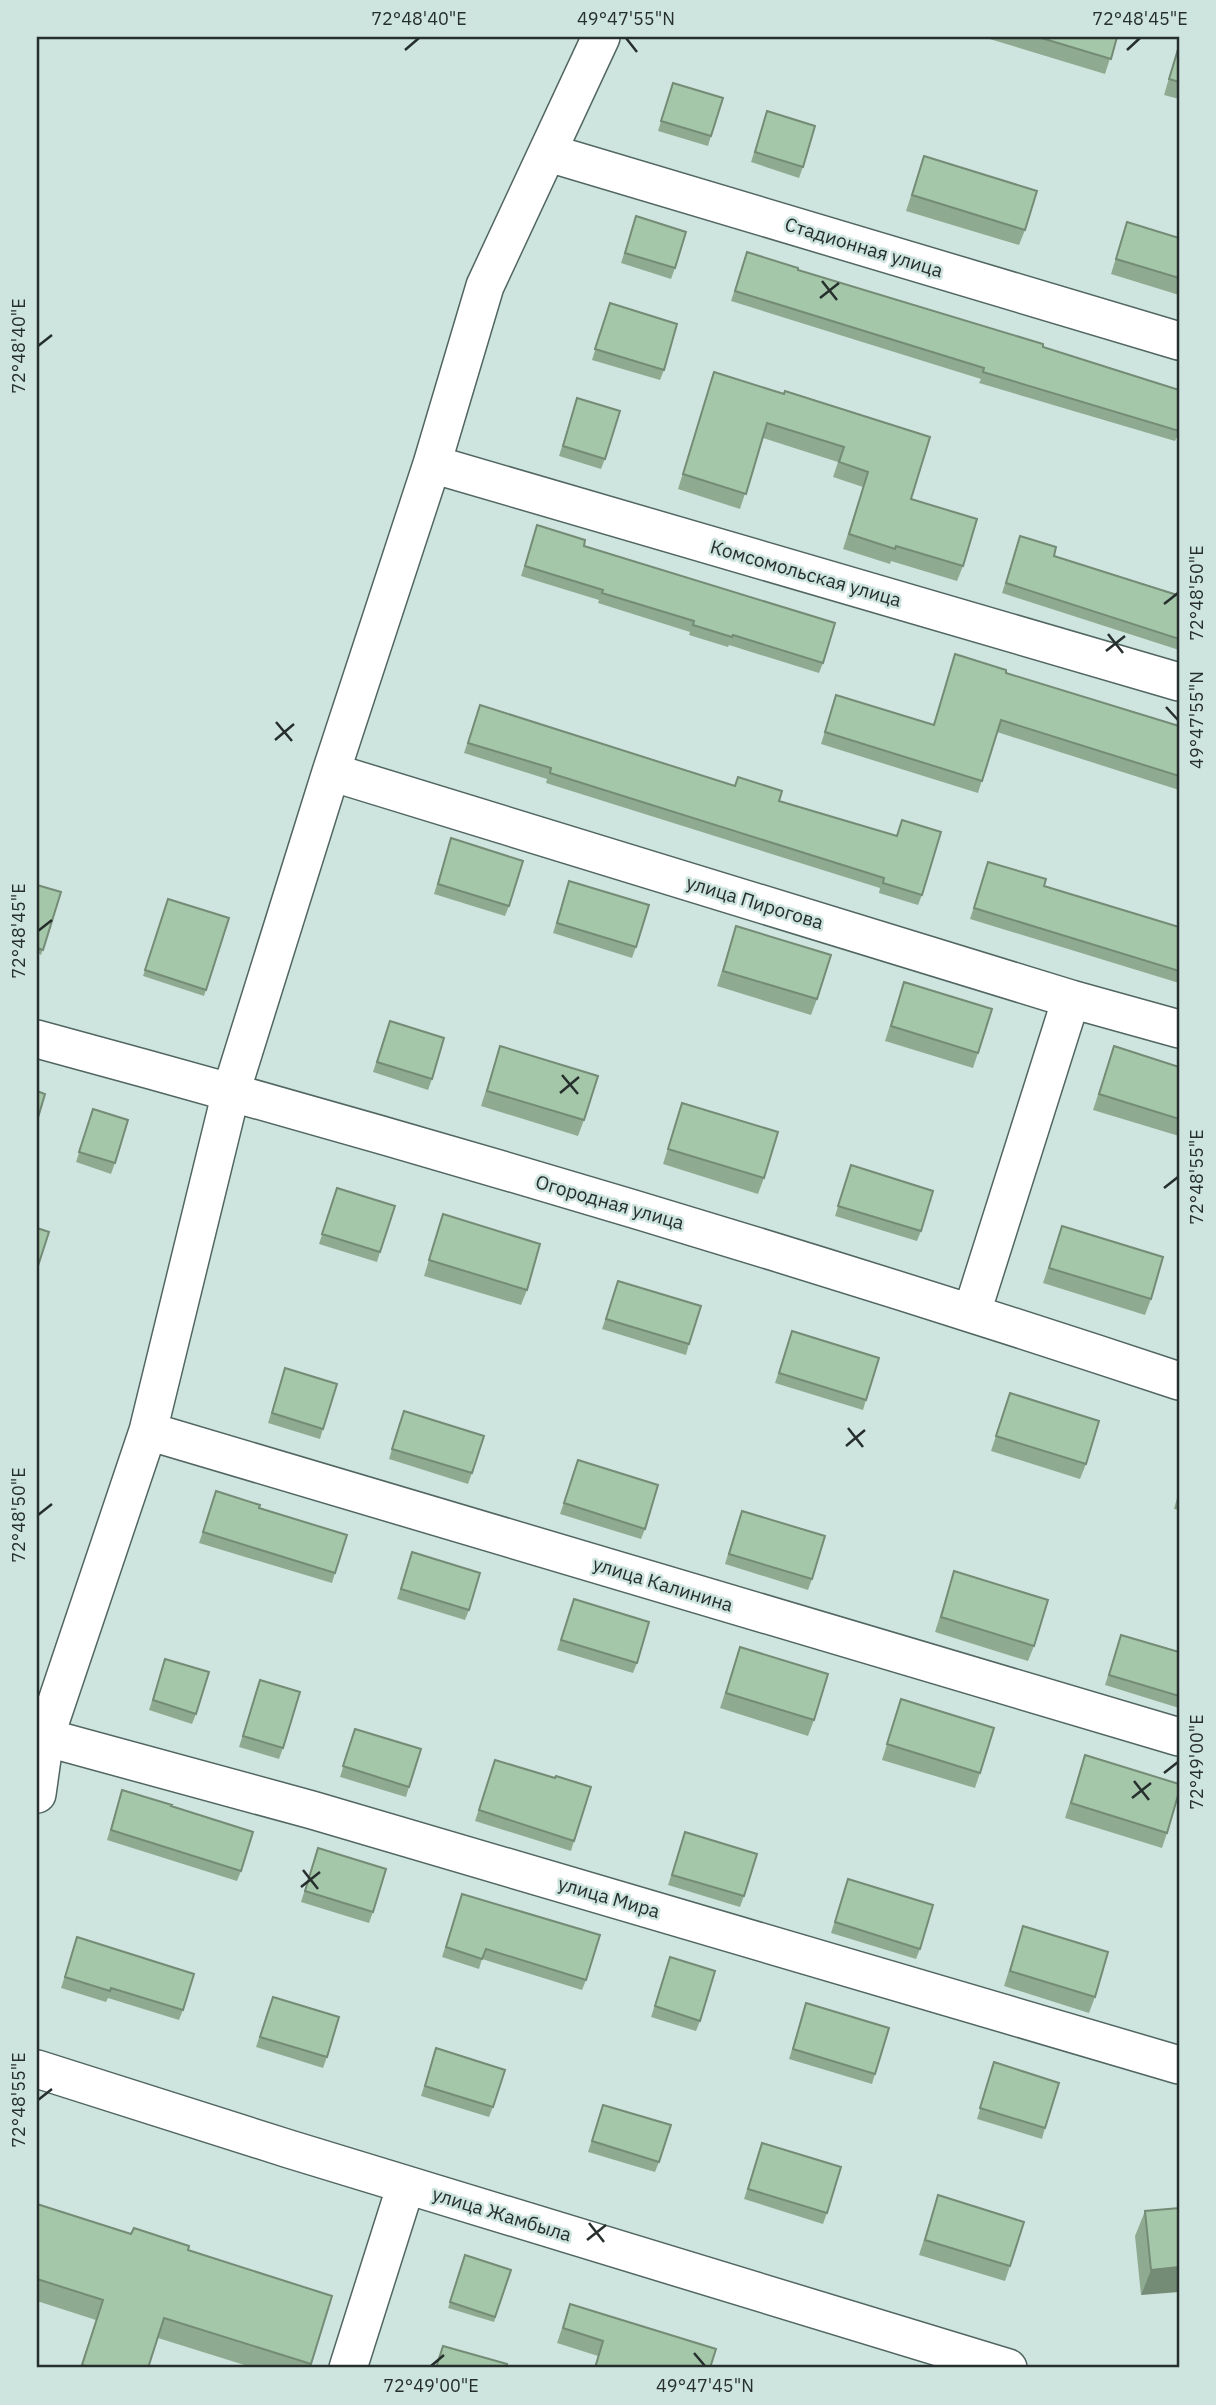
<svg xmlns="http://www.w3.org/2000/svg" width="1216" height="2405" font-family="'IBM Plex Sans',sans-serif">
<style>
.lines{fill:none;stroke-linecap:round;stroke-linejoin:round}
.minor-casing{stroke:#526661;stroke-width:40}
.minor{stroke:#fff;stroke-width:37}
.wall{fill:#8eab91}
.shaded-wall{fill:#748b76}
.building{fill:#a5c7a9;stroke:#748b76;stroke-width:2}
.ticks{fill:none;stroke:#262f2d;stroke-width:2.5}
.labels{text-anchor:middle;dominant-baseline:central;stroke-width:5;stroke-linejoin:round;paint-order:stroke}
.street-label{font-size:19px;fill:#262f2d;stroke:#cee5df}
.neatline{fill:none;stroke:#262f2d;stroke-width:2.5}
.ticks-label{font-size:18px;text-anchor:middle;fill:#262f2d}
</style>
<rect width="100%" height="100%" fill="#cee5df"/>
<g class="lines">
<g class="minor-casing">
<path id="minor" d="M549,153L1179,341
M432,464L1179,682
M331,772L1071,999L1179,1029
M37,1039C421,1143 802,1256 1179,1381
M972,1312L1071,999
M148,1431L1179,1737
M37,1735L312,1810L1179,2065
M37,1794L45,1737L148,1431L231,1092L331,772L432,464L485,286L601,37
M37,2069L289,2149L1008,2368
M348,2368L406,2185"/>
</g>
<use href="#minor" class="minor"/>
</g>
<path class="wall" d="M983,37H1117L1105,74Z
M1179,44V99L1164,95Z
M673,83L711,136L708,146L658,131Z
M767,111L803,167L799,178L751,162Z
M924,156L1025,230L1019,245L906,211Z
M636,216L675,268L671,279L621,263Z
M1127,222L1179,238V295L1111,274Z
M747,252L798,270L1179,390V438L1177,437L1175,441L979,383L981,379L731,301Z
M610,303L664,370L660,380L592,360Z
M714,372L784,394L911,499L963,566L957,581L891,561L890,564L843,549L863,487L833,477L838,462L763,438L740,509L678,489Z
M577,398L605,459L601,469L559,456Z
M537,525L584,546L823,663L819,673L729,645L728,647L689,635L690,632L598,603L599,600L521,576Z
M1020,536L1054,556L1177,594L1179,588V650L1002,593Z
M955,654L1006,673L1179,726V790L997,732L978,793L821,744L836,695L933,725Z
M480,705L779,801L896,836L902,820L922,895L918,905L879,893L880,888L546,783L547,779L464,753Z
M451,838L509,906L505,916L434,894Z
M988,862L1044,886L1179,927V983L970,919Z
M569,881L636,947L632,958L553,933Z
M37,885L61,892L41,955L37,953Z
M168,899L229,918L204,996L143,976Z
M736,926L817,999L811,1015L717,986Z
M904,982L978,1053L973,1068L885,1041Z
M386,1031L432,1079L428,1090L373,1072Z
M500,1046L584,1120L578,1136L481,1106Z
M1114,1046L1179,1067V1136L1093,1110Z
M682,1103L764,1178L758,1194L663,1164Z
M93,1109L115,1163L111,1174L76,1162Z
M851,1165L921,1231L917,1241L835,1216Z
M337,1188L380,1252L377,1262L319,1244Z
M443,1214L527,1290L521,1305L424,1276Z
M1062,1226L1151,1299L1145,1315L1043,1283Z
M618,1281L689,1344L686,1355L602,1329Z
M792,1331L866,1400L863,1410L775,1383Z
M285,1368L323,1429L320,1439L268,1423Z
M1010,1393L1086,1464L1080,1479L991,1451Z
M400,1421L472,1473L468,1484L389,1459Z
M578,1460L645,1529L641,1539L560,1514Z
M216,1491L259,1508L335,1573L332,1583L199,1543Z
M1179,1491V1510L1174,1509Z
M738,1521L812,1579L808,1590L725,1564Z
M412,1552L469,1610L465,1620L397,1599Z
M954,1571L1034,1646L1028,1661L935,1632Z
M574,1599L637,1663L633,1673L557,1650Z
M1121,1635L1179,1652V1708L1105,1685Z
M740,1647L814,1720L808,1736L720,1708Z
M165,1659L196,1714L192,1724L149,1710Z
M260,1680L283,1748L279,1759L239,1747Z
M901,1699L980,1773L975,1788L882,1760Z
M355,1729L409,1787L406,1797L340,1777Z
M1085,1755L1167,1833L1162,1848L1065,1818Z
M495,1760L574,1841L571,1851L475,1821Z
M122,1790L171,1806L241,1871L237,1881L107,1840Z
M685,1832L744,1896L740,1907L668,1885Z
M318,1848L373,1912L369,1923L301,1902Z
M848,1879L920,1949L916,1959L831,1933Z
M462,1894L586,1980L582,1990L482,1959L479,1969L442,1957Z
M1023,1926L1095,1997L1089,2013L1004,1986Z
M77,1937L183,2010L179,2020L108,1998L106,2002L61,1988Z
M670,1957L700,2021L696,2031L651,2017Z
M806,2003L875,2074L872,2084L789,2059Z
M269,2007L327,2057L323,2068L256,2047Z
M436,2048L493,2107L489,2117L421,2096Z
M994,2062L1045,2128L1042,2139L977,2119Z
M603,2105L659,2162L655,2172L588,2152Z
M762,2143L827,2213L823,2224L744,2199Z
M938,2195L1010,2266L1005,2281L919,2255Z
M37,2204L131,2234L188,2250L332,2296L309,2368H254L158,2338L148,2368H80L96,2320L37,2301Z
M1179,2208L1141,2295L1135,2236L1145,2211Z
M465,2255L511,2270L494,2322L448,2308Z
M570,2304L710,2368H594L598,2356L557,2343Z"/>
<path class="shaded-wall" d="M1179,2267V2292L1141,2295L1151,2270Z"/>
<path class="building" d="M1038,37H1117L1111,59Z
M1179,46V82L1169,79Z
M673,83L723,98L711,136L661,121Z
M767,111L815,126L803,167L755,152Z
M924,156L1037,191L1025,230L912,195Z
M636,216L686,232L675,268L625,253Z
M1127,222L1179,238V278L1116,259Z
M747,252L798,268V270L1043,344V347L1179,390V431L983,372L984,368L735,291Z
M610,303L677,324L664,370L595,349Z
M714,372L784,394L785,391L930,437L911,499L977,519L963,566L896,546L895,549L849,534L868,472L839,462L844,447L767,423L746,494L683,474Z
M577,398L620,411L605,459L563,446Z
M537,525L585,540L584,546L835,623L823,663L733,635L732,637L693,625L694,621L602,593L603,590L525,566Z
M1020,536L1056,547L1054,556L1177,595L1179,588V639L1006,583Z
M955,654L1006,670V673L1179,726V776L1001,720L982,781L825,732L836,695L934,725Z
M480,705L735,786L738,777L782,791L779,801L897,836L902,820L941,832L922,895L883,883L884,878L550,773L551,768L468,743Z
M451,838L523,861L509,906L438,884Z
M988,862L1046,879L1044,886L1179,927V971L974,908Z
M569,881L649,905L636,947L557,923Z
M37,885L61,892L43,950L37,948Z
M168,899L229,918L206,990L145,970Z
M736,926L831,955L817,999L723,971Z
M904,982L992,1009L978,1053L891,1026Z
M390,1021L444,1038L432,1079L377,1062Z
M500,1046L598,1076L584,1120L487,1091Z
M1114,1046L1179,1067V1119L1099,1094Z
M37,1091L45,1094L37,1121Z
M682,1103L778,1132L764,1178L668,1149Z
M93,1109L128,1120L115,1163L79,1152Z
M851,1165L933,1191L921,1231L838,1206Z
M337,1188L395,1206L380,1252L322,1234Z
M443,1214L540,1244L527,1290L429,1260Z
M1062,1226L1163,1257L1151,1299L1049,1268Z
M37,1228L49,1232L37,1269Z
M618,1281L701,1306L689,1344L606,1319Z
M792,1331L879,1358L866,1400L779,1373Z
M285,1368L337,1384L323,1429L272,1413Z
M1010,1393L1099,1421L1086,1464L996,1436Z
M404,1411L484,1436L472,1473L392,1449Z
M578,1460L658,1485L645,1529L564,1503Z
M216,1491L260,1505L259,1508L347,1535L335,1573L203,1532Z
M742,1511L825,1536L812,1579L729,1554Z
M412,1552L480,1573L469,1610L401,1589Z
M954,1571L1048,1600L1034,1646L941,1617Z
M574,1599L649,1622L637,1663L561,1640Z
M1121,1635L1179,1652V1696L1109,1675Z
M740,1647L828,1674L814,1720L726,1693Z
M165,1659L209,1672L196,1714L153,1700Z
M260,1680L300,1692L283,1748L243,1736Z
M901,1699L994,1728L980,1773L887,1744Z
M355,1729L421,1749L409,1787L343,1766Z
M1085,1755L1179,1784V1792L1167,1833L1071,1803Z
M495,1760L555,1778L556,1776L591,1787L574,1841L479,1810Z
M122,1790L172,1805L171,1806L253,1832L241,1871L111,1830Z
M685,1832L757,1854L744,1896L672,1875Z
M318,1848L386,1869L373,1912L305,1891Z
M848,1879L933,1905L920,1949L835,1922Z
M462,1894L600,1935L586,1980L486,1949L482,1959L446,1947Z
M1023,1926L1108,1952L1095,1997L1010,1971Z
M77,1937L194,1974L183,2010L111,1988L110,1991L65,1977Z
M670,1957L715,1971L700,2021L655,2006Z
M273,1997L339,2017L327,2057L260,2037Z
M806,2003L889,2028L875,2074L793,2049Z
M436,2048L505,2070L493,2107L425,2086Z
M994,2062L1059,2083L1045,2128L980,2108Z
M603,2105L671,2125L659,2162L592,2141Z
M762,2143L841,2167L827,2213L748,2189Z
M938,2195L1024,2222L1010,2266L925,2240Z
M37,2204L131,2234L134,2228L189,2246L188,2250L332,2296L311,2364L164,2318L148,2368H93L82,2365L103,2300L37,2279Z
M1179,2208V2267L1151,2270L1145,2211Z
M465,2255L511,2270L495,2317L450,2302Z
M570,2304L716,2349L710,2368H595L603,2341L563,2328Z
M443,2346L507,2364L506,2368H436Z"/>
<path class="ticks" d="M626,38L637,52M405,50L419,38M1127,50L1140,38M822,281L837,300M820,298L839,283M38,346L52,335M1164,604L1178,593M1108,634L1123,653M1106,651L1125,636M1166,707L1178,720M276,722L292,741M275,740L294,724M38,931L52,920M562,1075L578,1094M560,1093L579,1077M1164,1188L1178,1177M848,1428L863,1447M846,1446L865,1430M38,1515L52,1504M1164,1773L1178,1762M1134,1781L1149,1800M1132,1798L1151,1783M303,1870L318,1889M301,1887L320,1872M38,2100L52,2089M589,2223L604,2242M587,2240L606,2225M694,2353L705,2366M431,2366L444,2355"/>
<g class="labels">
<g class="street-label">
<text transform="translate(864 247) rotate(17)">Стадионная улица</text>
<text transform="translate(806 573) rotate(16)">Комсомольская улица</text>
<text transform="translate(755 902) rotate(17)">улица Пирогова</text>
<text transform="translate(610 1202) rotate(16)">Огородная улица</text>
<text transform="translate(663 1584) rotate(17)">улица Калинина</text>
<text transform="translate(609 1897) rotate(16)">улица Мира</text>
<text transform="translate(502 2214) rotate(17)">улица Жамбыла</text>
</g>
</g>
<rect width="1216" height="2405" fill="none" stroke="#cee5df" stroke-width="77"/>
<rect x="38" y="38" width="1140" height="2328" class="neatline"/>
<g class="ticks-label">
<text x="419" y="25">72°48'40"E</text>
<text x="626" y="25">49°47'55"N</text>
<text x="1140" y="25">72°48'45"E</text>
<text transform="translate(19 346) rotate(-90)" y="6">72°48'40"E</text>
<text transform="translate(1197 593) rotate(-90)" y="6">72°48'50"E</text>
<text transform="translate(1197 720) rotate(-90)" y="6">49°47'55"N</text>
<text transform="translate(19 931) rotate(-90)" y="6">72°48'45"E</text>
<text transform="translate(1197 1177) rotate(-90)" y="6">72°48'55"E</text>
<text transform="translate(19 1515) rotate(-90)" y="6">72°48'50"E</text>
<text transform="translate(1197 1762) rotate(-90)" y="6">72°49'00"E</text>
<text transform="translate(19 2100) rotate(-90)" y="6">72°48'55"E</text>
<text x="431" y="2392">72°49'00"E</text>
<text x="705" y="2392">49°47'45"N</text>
</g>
</svg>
